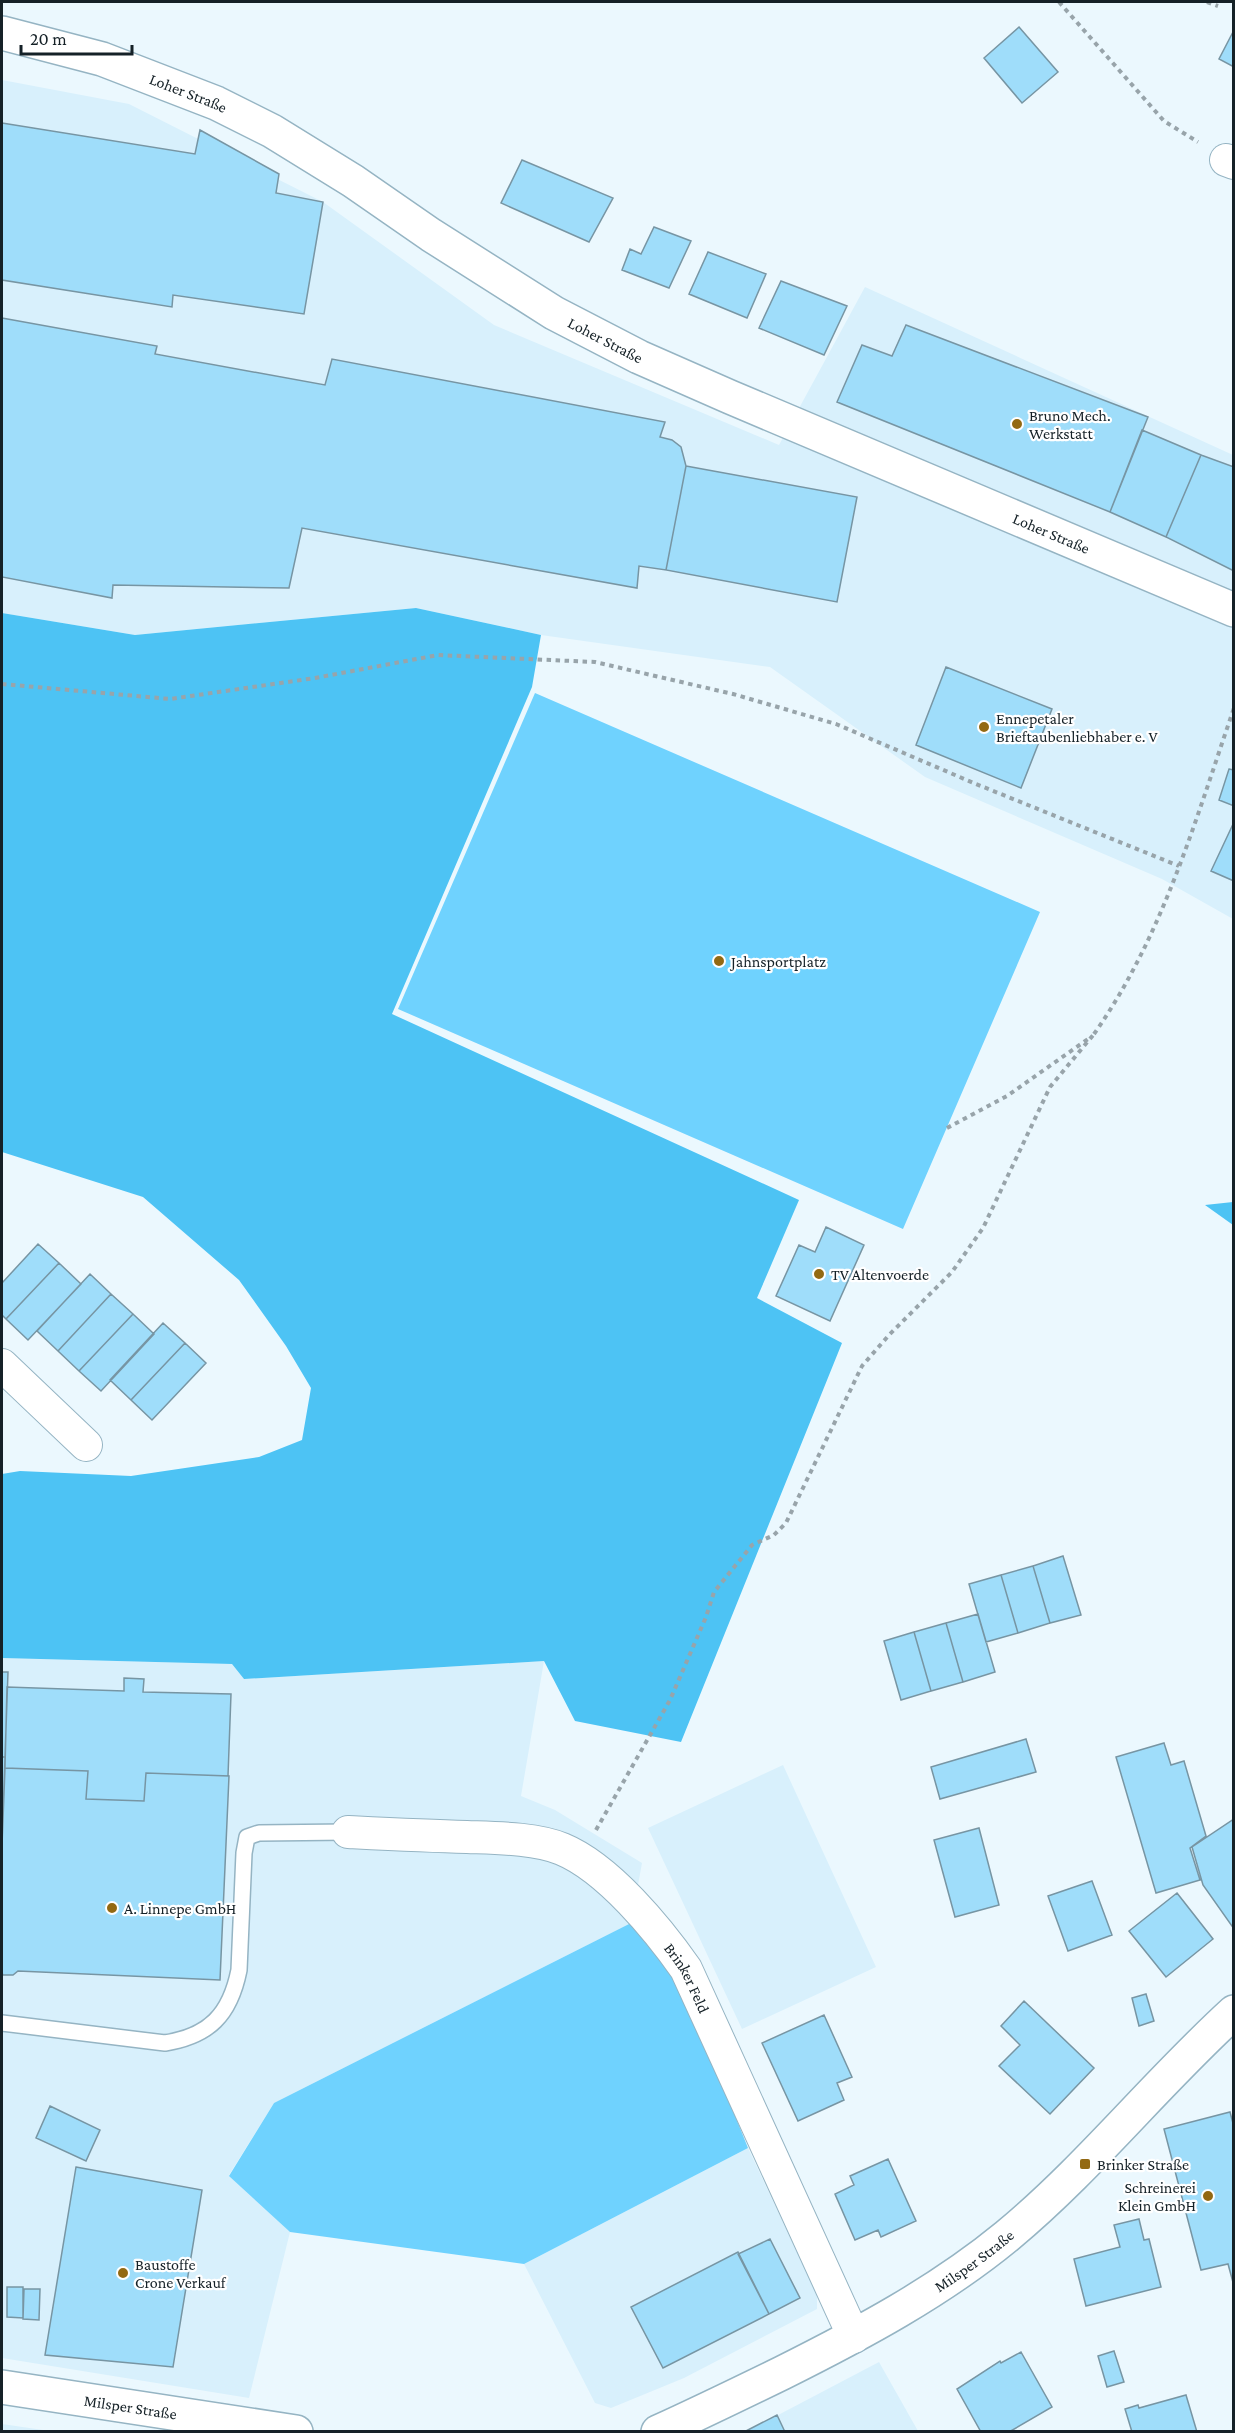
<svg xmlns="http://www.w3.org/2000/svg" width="1235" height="2433" font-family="'Crimson Pro',serif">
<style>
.built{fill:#d8f0fc}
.green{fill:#6fd2fe}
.forest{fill:#4dc3f4}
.building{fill:#9fddfa;stroke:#7795a3;stroke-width:1.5}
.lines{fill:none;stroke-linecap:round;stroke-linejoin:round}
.service-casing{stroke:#95b4c3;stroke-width:18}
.minor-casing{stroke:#95b4c3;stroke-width:34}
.tertiary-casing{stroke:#95b4c3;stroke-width:36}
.secondary-casing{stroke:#95b4c3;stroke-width:36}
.path{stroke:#98a4aa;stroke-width:4;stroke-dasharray:4.5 4.5;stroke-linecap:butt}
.service{stroke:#fff;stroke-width:15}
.minor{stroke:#fff;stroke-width:32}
.tertiary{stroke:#fff;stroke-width:33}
.secondary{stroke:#fff;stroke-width:33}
.poi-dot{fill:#936912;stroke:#fff;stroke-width:2}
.labels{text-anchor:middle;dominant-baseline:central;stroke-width:4.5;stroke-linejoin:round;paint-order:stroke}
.street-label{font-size:16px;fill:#152127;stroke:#fff}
.poi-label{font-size:16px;fill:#152127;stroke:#fff;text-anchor:start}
</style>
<rect width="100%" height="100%" fill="#ebf8fe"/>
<path class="built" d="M2,80L129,104L323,202L494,325L779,445L865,287L1233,455V919L1162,879L925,777L770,667L541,635L416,608L135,635L2,613Z
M2,1658L232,1664L244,1679L544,1661L521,1796L555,1810L642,1863L631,1923L274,2103L229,2175L290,2232L249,2398L2,2358Z
M783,1765L876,1967L742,2029L648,1828Z
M748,2148L817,2295V2309L684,2378L611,2408L595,2403L524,2264Z
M879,2362L918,2431L746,2432Z
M2,2424L50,2431H2Z"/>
<path class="green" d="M535,693L1040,912L903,1229L398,1009Z
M631,1923L684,1988L748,2148L524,2264L290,2232L229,2176L274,2103Z"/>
<path class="forest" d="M416,608L541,635L532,687L392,1014L799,1200L757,1298L842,1343L681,1742L575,1721L544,1661L244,1679L232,1664L2,1658V1474L20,1471L131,1476L259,1457L302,1440L311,1388L286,1346L239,1280L143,1197L2,1152V613L135,635Z
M1233,1202V1225L1205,1205Z"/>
<path class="building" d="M1019,27L1058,72L1022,103L984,58Z
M1234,30V67L1219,59Z
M2,123L195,154L200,130L279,174L276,193L323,202L304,314L173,295L172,307L2,280Z
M522,160L613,198L589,242L501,203Z
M654,227L691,241L669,288L622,270L630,249L641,254Z
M708,252L766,274L747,318L689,294Z
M781,281L847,306L824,355L759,328Z
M2,318L157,346L155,354L325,385L332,359L665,422L660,437L672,440L681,447L686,466L666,570L639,566L637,588L302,528L289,588L113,585L112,598L2,577Z
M906,325L1148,417L1110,512L837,402L862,345L892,356Z
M1142,430L1201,455L1166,537L1110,512Z
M1201,455L1234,467V571L1166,537Z
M686,466L857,497L837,602L666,570Z
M946,667L1052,709L1021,788L916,745Z
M1229,769L1234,770V806L1219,800Z
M1234,822V881L1211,871Z
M826,1227L864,1245L830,1321L776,1296L799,1245L815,1252Z
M38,1244L59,1263L6,1319L2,1315V1283Z
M59,1263L81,1284L28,1340L6,1319Z
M90,1274L111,1294L58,1351L37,1331Z
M111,1294L133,1314L79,1371L58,1351Z
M133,1314L154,1334L101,1391L79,1371Z
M163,1323L185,1343L131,1400L110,1380Z
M185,1343L206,1363L152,1420L131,1400Z
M1063,1556L1081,1615L1050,1623L1033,1566Z
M1033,1566L1050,1623L1018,1633L1001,1575Z
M1001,1575L1018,1633L986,1642L969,1584Z
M978,1614L995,1672L963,1682L946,1623Z
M946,1623L963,1682L931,1691L914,1632Z
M914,1632L931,1691L901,1700L884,1641Z
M2,1672H8L5,1757H2Z
M124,1678L144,1679L143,1692L231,1694L228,1776L146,1773L144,1801L86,1799L88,1771L5,1768L7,1687L124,1691Z
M1026,1739L1036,1772L940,1799L931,1767Z
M1164,1743L1171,1765L1184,1761L1206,1836L1190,1848L1200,1880L1156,1893L1116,1757Z
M2,1757H5L2,1845Z
M5,1768L88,1771L86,1799L144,1801L146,1773L229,1776L220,1980L18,1971L13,1975H3L2,1973V1845Z
M1234,1819V1929L1203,1885L1192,1847Z
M979,1828L999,1905L955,1917L934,1840Z
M1092,1881L1112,1935L1068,1951L1048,1896Z
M1177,1893L1213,1939L1166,1977L1129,1931Z
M1146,1994L1154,2021L1139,2026L1132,1998Z
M1024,2001L1094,2068L1050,2114L999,2066L1020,2045L1001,2026Z
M824,2015L852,2077L837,2083L844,2100L798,2121L762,2043Z
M50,2106L100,2130L86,2161L36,2138Z
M1230,2112L1234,2127V2286L1228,2264L1201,2270L1164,2129Z
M888,2159L916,2221L881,2237L878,2230L855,2240L835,2194L854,2185L850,2176Z
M76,2167L202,2190L173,2367L45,2355Z
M1139,2219L1144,2240L1149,2239L1161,2287L1086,2306L1074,2259L1120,2247L1114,2225Z
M770,2239L800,2298L769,2314L738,2254Z
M738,2252L769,2314L663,2368L631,2307Z
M7,2287H23V2318L7,2317Z
M24,2289H40L39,2320L23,2319Z
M1114,2351L1124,2382L1107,2387L1098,2356Z
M1021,2352L1052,2407L1009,2432H981L957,2389L1000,2361L1001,2363Z
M1186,2395L1197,2432H1132L1125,2409L1138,2405L1139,2408Z
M777,2415L785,2432H744Z"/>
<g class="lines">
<g class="service-casing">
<path id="service" d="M2,2023L165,2043C209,2036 230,2015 239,1970L244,1853L247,1837L259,1833L348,1832"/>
</g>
<g class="minor-casing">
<g id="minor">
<path d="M1226,160L1234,163"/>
<path d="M2,1365L86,1445"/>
<path id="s1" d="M348,1832C388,1834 427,1836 467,1837C495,1838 536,1838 562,1849C608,1868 658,1929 686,1969L854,2337"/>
</g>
</g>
<g class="tertiary-casing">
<g id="tertiary">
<path id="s2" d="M2,2387L296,2432"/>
<path id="s3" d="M658,2432C700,2413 741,2393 782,2373C860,2334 939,2292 1007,2236C1089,2168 1155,2084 1234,2012"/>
</g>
</g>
<g class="secondary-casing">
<g id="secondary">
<path id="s4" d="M2,33L102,59L216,103L272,131L353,181L431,235L554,313L639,357L730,397L1234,610"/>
</g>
</g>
<path class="path" d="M1059,2L1164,121L1198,142
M1207,2L1218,6
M2,684L170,699L315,678L438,655L595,662L733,694L836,724L976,784L1179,866
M1094,1034C1163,936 1195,821 1234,708
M947,1128L1007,1096L1088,1039
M596,1830L670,1700L706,1617L714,1592L752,1545L774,1535L786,1523L862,1366L889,1335L952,1272L983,1228L1050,1087L1094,1034"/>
<use href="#service" class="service"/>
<use href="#minor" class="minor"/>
<use href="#tertiary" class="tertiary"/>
<use href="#secondary" class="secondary"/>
</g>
<g class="poi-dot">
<circle cx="1017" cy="424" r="6"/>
<circle cx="984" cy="727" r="6"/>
<circle cx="719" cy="961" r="6"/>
<circle cx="819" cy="1274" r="6"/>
<circle cx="112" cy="1908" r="6"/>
<rect x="1079" y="2158" width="12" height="12" rx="3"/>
<circle cx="1208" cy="2196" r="6"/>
<circle cx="123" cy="2273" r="6"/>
</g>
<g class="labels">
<g class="street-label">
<text stroke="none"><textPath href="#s4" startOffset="196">Loher Straße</textPath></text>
<text stroke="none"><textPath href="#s4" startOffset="682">Loher Straße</textPath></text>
<text stroke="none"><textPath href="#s4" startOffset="1168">Loher Straße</textPath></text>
<text stroke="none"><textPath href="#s1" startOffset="398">Brinker Feld</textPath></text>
<text stroke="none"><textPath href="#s3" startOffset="360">Milsper Straße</textPath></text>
<text stroke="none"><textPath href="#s2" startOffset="130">Milsper Straße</textPath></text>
</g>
<g class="poi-label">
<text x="1029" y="415">Bruno Mech.<tspan x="1029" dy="18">Werkstatt</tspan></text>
<text x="996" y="718">Ennepetaler<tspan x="996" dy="18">Brieftaubenliebhaber e. V</tspan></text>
<text x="731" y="961">Jahnsportplatz</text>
<text x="831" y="1274">TV Altenvoerde</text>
<text x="124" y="1908">A. Linnepe GmbH</text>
<text x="1097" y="2164">Brinker Straße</text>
<text x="1196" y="2187" text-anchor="end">Schreinerei<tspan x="1196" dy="18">Klein GmbH</tspan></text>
<text x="135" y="2264">Baustoffe<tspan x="135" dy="18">Crone Verkauf</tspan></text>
</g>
</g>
<rect width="1235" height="2433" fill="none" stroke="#152127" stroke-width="6"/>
<path d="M21 45v9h111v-9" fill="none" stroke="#152127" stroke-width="3"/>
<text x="30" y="45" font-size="18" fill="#152127" stroke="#ffffff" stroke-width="4.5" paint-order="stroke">20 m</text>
</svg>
